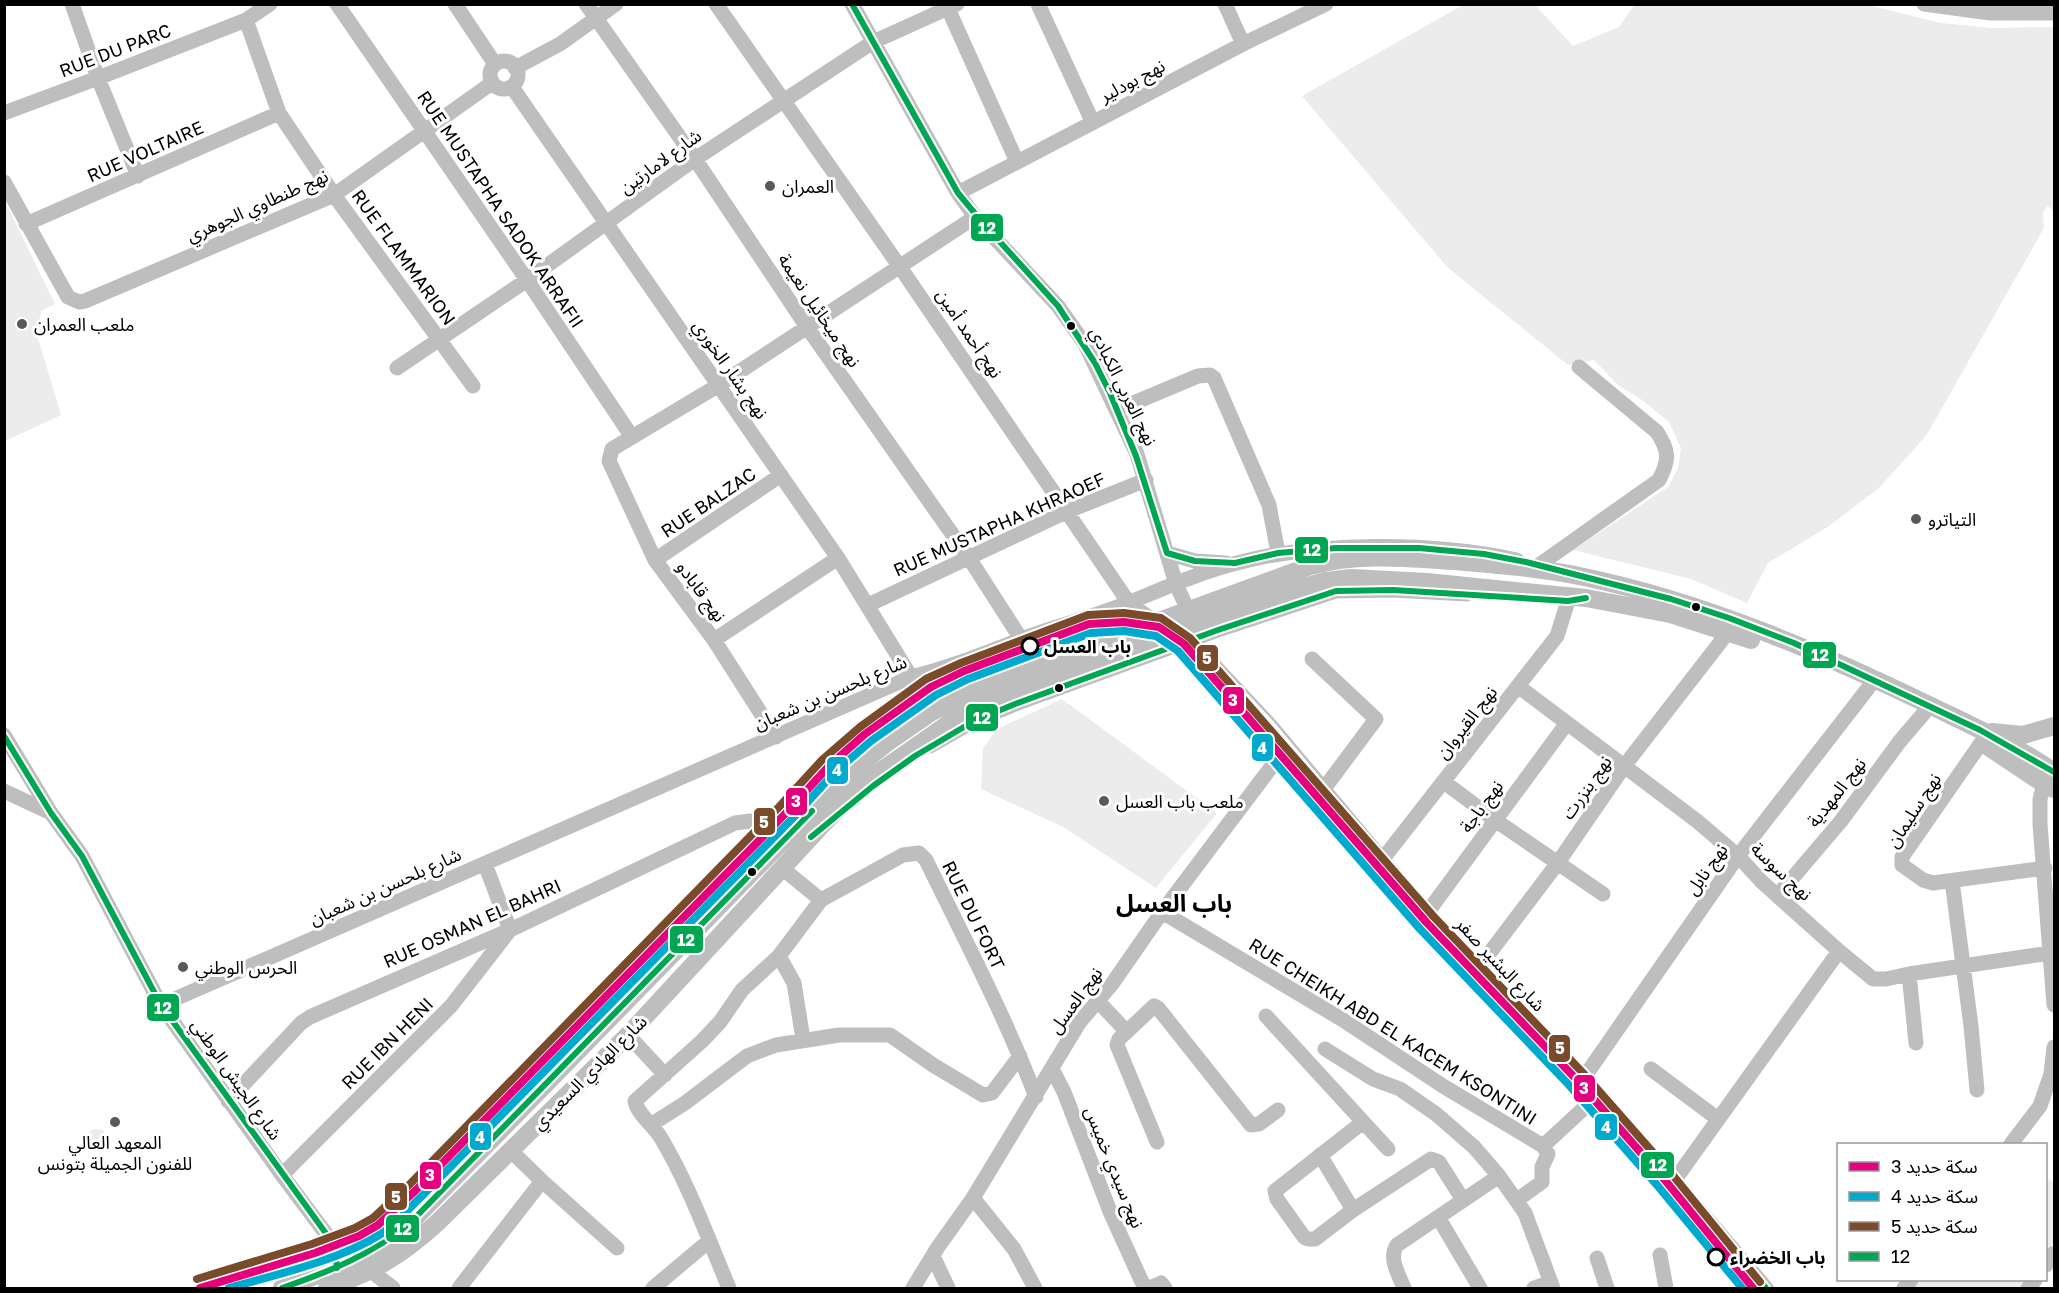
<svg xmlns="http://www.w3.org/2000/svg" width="2059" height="1293" font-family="'Golos Text','Noto Sans Arabic',sans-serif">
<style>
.green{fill:#ececec}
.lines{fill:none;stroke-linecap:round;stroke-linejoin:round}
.minor{stroke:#bebebe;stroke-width:15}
.major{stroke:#bebebe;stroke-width:18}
.bus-1-casing{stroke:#fff;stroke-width:10}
.bus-1{stroke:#00a651;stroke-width:6}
.rail-1-casing{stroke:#fff;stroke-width:12}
.rail-2-casing{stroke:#fff;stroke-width:12}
.rail-3-casing{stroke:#fff;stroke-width:12}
.rail-1{stroke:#e5007d;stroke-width:8}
.rail-2{stroke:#00a9ce;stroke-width:8}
.rail-3{stroke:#7a4b2a;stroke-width:8}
.poi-dot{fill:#595959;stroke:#fff;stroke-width:2}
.bus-dot{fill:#000;stroke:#fff;stroke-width:2}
.stop-dot{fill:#fff;stroke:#000;stroke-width:3}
.labels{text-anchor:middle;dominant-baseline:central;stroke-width:6;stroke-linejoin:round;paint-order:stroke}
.street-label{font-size:18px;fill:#000;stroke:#fff}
.poi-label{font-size:18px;fill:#000;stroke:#fff;text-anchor:start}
.stop-label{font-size:18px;font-weight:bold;fill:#000;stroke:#fff;text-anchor:start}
.district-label{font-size:24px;font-weight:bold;fill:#000;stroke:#fff}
.line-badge{stroke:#fff;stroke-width:2}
.badge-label{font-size:16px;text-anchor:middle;font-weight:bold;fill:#fff}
</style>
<rect width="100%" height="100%" fill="#fff"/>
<path class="green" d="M1635,4H1864L1941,23L1992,28L2054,27V212L2048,206L2043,212L2044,228L1926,436L1879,488L1829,526L1768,563L1747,603L1691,579L1573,550L1668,487L1678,468L1681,448L1669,422L1642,400L1618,385L1594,360L1568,365L1447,267L1302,96L1463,5H1535L1573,46L1619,27Z
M4,199L55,304L41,311L38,338L61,415L5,441Z
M1062,699L1217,813L1156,888L1063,827L981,789L983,748L997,729Z
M86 1140a11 11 0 1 1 22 0a11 11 0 1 1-22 0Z
M2046,1177L2054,1183V1241L2046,1253Z
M1921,1280H2026L2019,1288H1914Z"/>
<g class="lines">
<path class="minor" d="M72,4L98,78L138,176
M337,4L527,280L632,437
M455,4L495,64
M586,4L695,159L807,327L969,558L1021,639
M716,4L900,267L1129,603L1212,663L1270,725L1427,913L1583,1079L1620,1124L1709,1221L1766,1288
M852,4L958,193L975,217L1058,306L1085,344L1137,454L1176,584L1192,619
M946,4L1017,162
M1038,4L1093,123
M1225,4L1243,44
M1924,4L1990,13H2054
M246,20L279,113L334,195L473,386
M490 75a14 14 0 1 1 28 0a14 14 0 1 1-28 0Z
M515,68L560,44L616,4
M512,87L838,558L911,677
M4,113L98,78L246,20L270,4
M4,182L68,297L79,302L85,301L334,195L492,83
M958,193L1243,44L1326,4
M26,224L279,113
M397,368L527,280L695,159L873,42L957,4
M1117,410L1198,376L1210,375L1214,378L1269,505L1278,553
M1167,553L1195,561L1226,563
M655,560L781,475
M1539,565L1659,480C1670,459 1669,451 1657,432L1579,367
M868,605L1068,511L1146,480
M714,640L838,558
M1312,659L1376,719L1323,790
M1518,686L1697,821L1738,856L1762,882L1839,951L1873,979H1886L1909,974L2050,953
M4,735L51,813L82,856L161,1005L282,1175L330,1239L335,1253L336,1279
M776,737L714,640L655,560L609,461L612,449L719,385L975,217
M1981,743L1902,857V865L1923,880L1933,883L2045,868
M930,746L974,721L1015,704L1218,630L1336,591L1393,590L1467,594
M1444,782L1495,820L1603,894
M2044,784L2040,799V824L2054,1005
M4,791L51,813
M1382,860L1557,636L1568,601
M783,869L821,900
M1952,881L1971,1026L1977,1090
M1778,895L1841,821L1900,741L1924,713
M1162,912L1343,1020L1443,1086L1543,1146L1548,1154L1542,1167V1182L1517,1200
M1427,913L1567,723
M779,956L794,983L803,1039
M1479,967L1557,864L1625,765L1729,631
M1909,974L1916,1043
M1097,1000L1126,1031
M161,1005L911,677C949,668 985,653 1022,639C1058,625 1095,617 1130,602C1165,588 1201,572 1237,563C1319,541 1434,542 1517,560
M1266,1016L1388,1149
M628,1035L665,1075
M1325,1049L1373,1079L1400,1089L1436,1114L1474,1147L1499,1176L1525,1213L1553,1288
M1052,1069L1064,1092L1111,1214L1141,1280L1145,1287H1152L1161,1283L1165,1288
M1651,1069L1718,1119
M1583,1079L1738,856L1869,687
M228,1101L301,1023L310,1017L510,930L735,823L750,821L755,825L757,835L754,841L437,1165L380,1217L351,1234L330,1239
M1363,1122L1275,1191L1277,1199L1304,1237L1308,1239H1315L1353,1210L1431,1159L1439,1162L1463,1200
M652,1124L685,1103L747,1056L776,1045L839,1035H890L933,1065L983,1095L992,1093L1020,1056
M1157,1142L1117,1045L1119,1039L1154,1006L1158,1008L1251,1125L1259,1124L1278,1110
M2011,1144L2040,1106L2051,1074L2054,1047
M1543,1146L1582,1110
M1320,1155L1353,1210
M282,1175L451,1006L510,930L485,864
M542,1181L617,1248
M1674,1181L1839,951
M973,1198L1014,1249L1035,1288
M1438,1217L1480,1288
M1660,1255L1666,1288
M933,1256L948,1288
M1597,1258L1607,1288
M2046,1265L2054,1253
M371,1271L393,1288
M459,1288L542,1181L511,1151
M653,1288L709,1241
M729,1288C708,1238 689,1185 661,1138C654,1126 637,1114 635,1101L702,1041L720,1022L742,990L779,956L821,900L903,855L919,853L926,860C964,938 1005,1016 1036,1097
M913,1288L938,1247L973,1198L1079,1023L1112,984L1162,912L1287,746
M1404,1288C1399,1275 1388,1258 1397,1245L1499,1176
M1534,1288L1551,1282
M1904,1288L1911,1280
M2028,1288L2035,1280"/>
<path class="major" d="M1992,732L2023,735L2054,726
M1984,744L2044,784L2054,789
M282,1288C328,1272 372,1257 409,1224L812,811L862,763L888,742L930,713L994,681L1310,566C1359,553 1404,558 1454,561C1497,565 1542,568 1584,577C1704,602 1817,651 1927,704C1968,724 2017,746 2054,772
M327,1288C374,1272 402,1255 438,1222L628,1035L825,822L868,780L958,717L1014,690L1254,601L1326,581L1351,578L1427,582L1586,598L1670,614L1751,640"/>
<g class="bus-1-casing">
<path id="bus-1" d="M852,4L958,193L982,222L1058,306L1095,363L1110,393L1136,456L1167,553L1195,561L1235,563L1278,553L1336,548H1419L1484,554L1526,562L1671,599L1729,618L1794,643L1980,730L2054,772
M1212,663L1270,725L1427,913L1583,1079L1620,1124L1709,1221L1766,1288
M4,736L51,813L82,856L161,1005L330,1239L335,1253L337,1268
M811,837L873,786L915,756L974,721L1015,704L1218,630L1336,591L1393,590L1568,601L1586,598
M282,1288C328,1272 371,1255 409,1224L812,811"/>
</g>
<use href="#bus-1" class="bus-1"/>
<g class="rail-1-casing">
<path id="rail-1" d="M200,1288L315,1253L359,1236L378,1225L416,1190L786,813L829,766L865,734L931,687L964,671L1089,624L1124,622L1159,627L1184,644L1427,923L1576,1079L1664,1179L1753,1288"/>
</g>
<g class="rail-2-casing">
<path id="rail-2" d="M229,1288C278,1274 338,1261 381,1234C396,1224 409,1208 422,1196L792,819L835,772L871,741L936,695L968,679L1091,633L1124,631L1156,636L1178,651L1420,929L1569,1085L1657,1185L1742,1288"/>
</g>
<g class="rail-3-casing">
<path id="rail-3" d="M197,1279L312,1244L355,1228L373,1218L410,1184L779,807L822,760L860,727L926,679L961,663L1088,615L1124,613L1161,618L1190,638L1434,917L1583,1073L1671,1173L1760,1282"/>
</g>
<use href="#rail-1" class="rail-1"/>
<use href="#rail-2" class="rail-2"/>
<use href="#rail-3" class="rail-3"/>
</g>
<g class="poi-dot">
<circle cx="770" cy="186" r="6"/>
<circle cx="22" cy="324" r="6"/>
<circle cx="1916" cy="519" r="6"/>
<circle cx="1104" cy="801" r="6"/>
<circle cx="183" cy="967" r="6"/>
<circle cx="115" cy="1122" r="6"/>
</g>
<g class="bus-dot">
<circle cx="1071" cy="326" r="5"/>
<circle cx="1696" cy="607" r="5"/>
<circle cx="1059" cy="688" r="5"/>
<circle cx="752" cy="872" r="5"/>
</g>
<g class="stop-dot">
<circle cx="1030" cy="646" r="8"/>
<circle cx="1716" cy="1257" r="8"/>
</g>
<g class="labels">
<g class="street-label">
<text transform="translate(115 50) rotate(-21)">RUE DU PARC</text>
<text transform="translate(1132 80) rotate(-28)">نهج بودلير</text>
<text transform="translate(145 151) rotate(-24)">RUE VOLTAIRE</text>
<text transform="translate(660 161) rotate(-36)">شارع لامارتين</text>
<text transform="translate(257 205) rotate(-24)">نهج طنطاوي الجوهري</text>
<text transform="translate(501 209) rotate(56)">RUE MUSTAPHA SADOK ARRAFII</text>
<text transform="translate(404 257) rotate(54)">RUE FLAMMARION</text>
<text transform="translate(820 310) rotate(56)">نهج ميخائيل نعيمة</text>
<text transform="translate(970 333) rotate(56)">نهج أحمد أمين</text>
<text transform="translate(731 369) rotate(55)">نهج بشار الخوري</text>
<text transform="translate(1124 386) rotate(64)">نهج العربي الكبادي</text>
<text transform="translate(708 502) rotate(-34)">RUE BALZAC</text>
<text transform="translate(999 524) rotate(-24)">RUE MUSTAPHA KHRAOEF</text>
<text transform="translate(702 591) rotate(54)">نهج قابادو</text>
<text transform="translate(830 692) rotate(-23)">شارع بلحسن بن شعبان</text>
<text transform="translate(1466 722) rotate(-52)">نهج القيروان</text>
<text transform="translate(1586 787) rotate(-55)">نهج بنزرت</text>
<text transform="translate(1836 792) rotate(-52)">نهج المهدية</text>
<text transform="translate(1481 806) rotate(-54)">نهج باجة</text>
<text transform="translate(1913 810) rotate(-57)">نهج سليمان</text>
<text transform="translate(1706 869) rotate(-55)">نهج نابل</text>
<text transform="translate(1782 871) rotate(43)">نهج سوسة</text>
<text transform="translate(385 886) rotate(-24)">شارع بلحسن بن شعبان</text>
<text transform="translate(974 915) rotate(64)">RUE DU FORT</text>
<text transform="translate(472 923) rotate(-24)">RUE OSMAN EL BAHRI</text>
<text transform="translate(1501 964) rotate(47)">شارع البشير صفر</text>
<text transform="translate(1075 1000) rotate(-54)">نهج العسل</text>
<text transform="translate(1393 1031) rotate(32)">RUE CHEIKH ABD EL KACEM KSONTINI</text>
<text transform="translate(387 1043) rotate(-45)">RUE IBN HENI</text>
<text transform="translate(589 1072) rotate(-45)">شارع الهادي السعيدي</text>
<text transform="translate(237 1079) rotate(55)">شارع الجيش الوطني</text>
<text transform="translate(1115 1167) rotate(68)">نهج سيدي خميس</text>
</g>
<g class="poi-label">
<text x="782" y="186">العمران</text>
<text x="34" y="324">ملعب العمران</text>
<text x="1928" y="519">التياترو</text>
<text x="1116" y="801">ملعب باب العسل</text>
<text x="195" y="967">الحرس الوطني</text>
<text x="115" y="1142" text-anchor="middle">المعهد العالي<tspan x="115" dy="21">للفنون الجميلة بتونس</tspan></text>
</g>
<g class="stop-label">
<text x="1044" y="646">باب العسل</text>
<text x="1730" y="1257">باب الخضراء</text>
</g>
<g class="district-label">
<text x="1174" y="902">باب العسل</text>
</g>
</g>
<g class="line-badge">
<rect x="970" y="213" width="34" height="29" rx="6" fill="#00a651"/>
<rect x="1294" y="536" width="35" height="28" rx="6" fill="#00a651"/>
<rect x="1802" y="641" width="35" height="28" rx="6" fill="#00a651"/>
<rect x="1196" y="644" width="23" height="28" rx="6" fill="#7a4b2a"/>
<rect x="1222" y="686" width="23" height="29" rx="6" fill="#e5007d"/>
<rect x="965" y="703" width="34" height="29" rx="6" fill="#00a651"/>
<rect x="1251" y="733" width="23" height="29" rx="6" fill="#00a9ce"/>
<rect x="826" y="756" width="23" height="29" rx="6" fill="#00a9ce"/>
<rect x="785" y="787" width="23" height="29" rx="6" fill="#e5007d"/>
<rect x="753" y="807" width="23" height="29" rx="6" fill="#7a4b2a"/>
<rect x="669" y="925" width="35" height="29" rx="6" fill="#00a651"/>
<rect x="146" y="993" width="34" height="29" rx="6" fill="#00a651"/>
<rect x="1548" y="1034" width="23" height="29" rx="6" fill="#7a4b2a"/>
<rect x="1573" y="1074" width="23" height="29" rx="6" fill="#e5007d"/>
<rect x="1594" y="1113" width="24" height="28" rx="6" fill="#00a9ce"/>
<rect x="469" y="1122" width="23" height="29" rx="6" fill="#00a9ce"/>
<rect x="1640" y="1151" width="35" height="28" rx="6" fill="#00a651"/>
<rect x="419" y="1161" width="23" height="29" rx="6" fill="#e5007d"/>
<rect x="384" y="1182" width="24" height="29" rx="6" fill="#7a4b2a"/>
<rect x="385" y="1214" width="35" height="29" rx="6" fill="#00a651"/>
</g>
<g class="badge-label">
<text x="987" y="234">12</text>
<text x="1312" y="556">12</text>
<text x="1820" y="661">12</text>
<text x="1207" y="664">5</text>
<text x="1233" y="706">3</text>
<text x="982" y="724">12</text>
<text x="1262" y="754">4</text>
<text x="837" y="776">4</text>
<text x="796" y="807">3</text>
<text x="764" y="828">5</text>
<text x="686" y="946">12</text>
<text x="163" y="1014">12</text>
<text x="1560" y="1054">5</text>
<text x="1584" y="1094">3</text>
<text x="1606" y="1133">4</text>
<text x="480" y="1143">4</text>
<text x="1658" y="1171">12</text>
<text x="430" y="1181">3</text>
<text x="396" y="1203">5</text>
<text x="403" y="1235">12</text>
</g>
<rect width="2059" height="1293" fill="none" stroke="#000000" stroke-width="12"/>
<rect x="1837" y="1143" width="210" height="138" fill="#ffffff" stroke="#999999" stroke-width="1.5"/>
<rect x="1849" y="1162" width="30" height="9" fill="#e5007d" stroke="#999999" stroke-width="1.5"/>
<text x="1891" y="1173" font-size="18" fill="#000000">سكة حديد 3</text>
<rect x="1849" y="1192" width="30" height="9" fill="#00a9ce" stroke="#999999" stroke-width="1.5"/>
<text x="1891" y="1203" font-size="18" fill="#000000">سكة حديد 4</text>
<rect x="1849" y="1222" width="30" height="9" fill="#7a4b2a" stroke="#999999" stroke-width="1.5"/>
<text x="1891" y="1233" font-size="18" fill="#000000">سكة حديد 5</text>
<rect x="1849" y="1252" width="30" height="9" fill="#00a651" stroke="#999999" stroke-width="1.5"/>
<text x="1891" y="1263" font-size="18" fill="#000000">12</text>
</svg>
